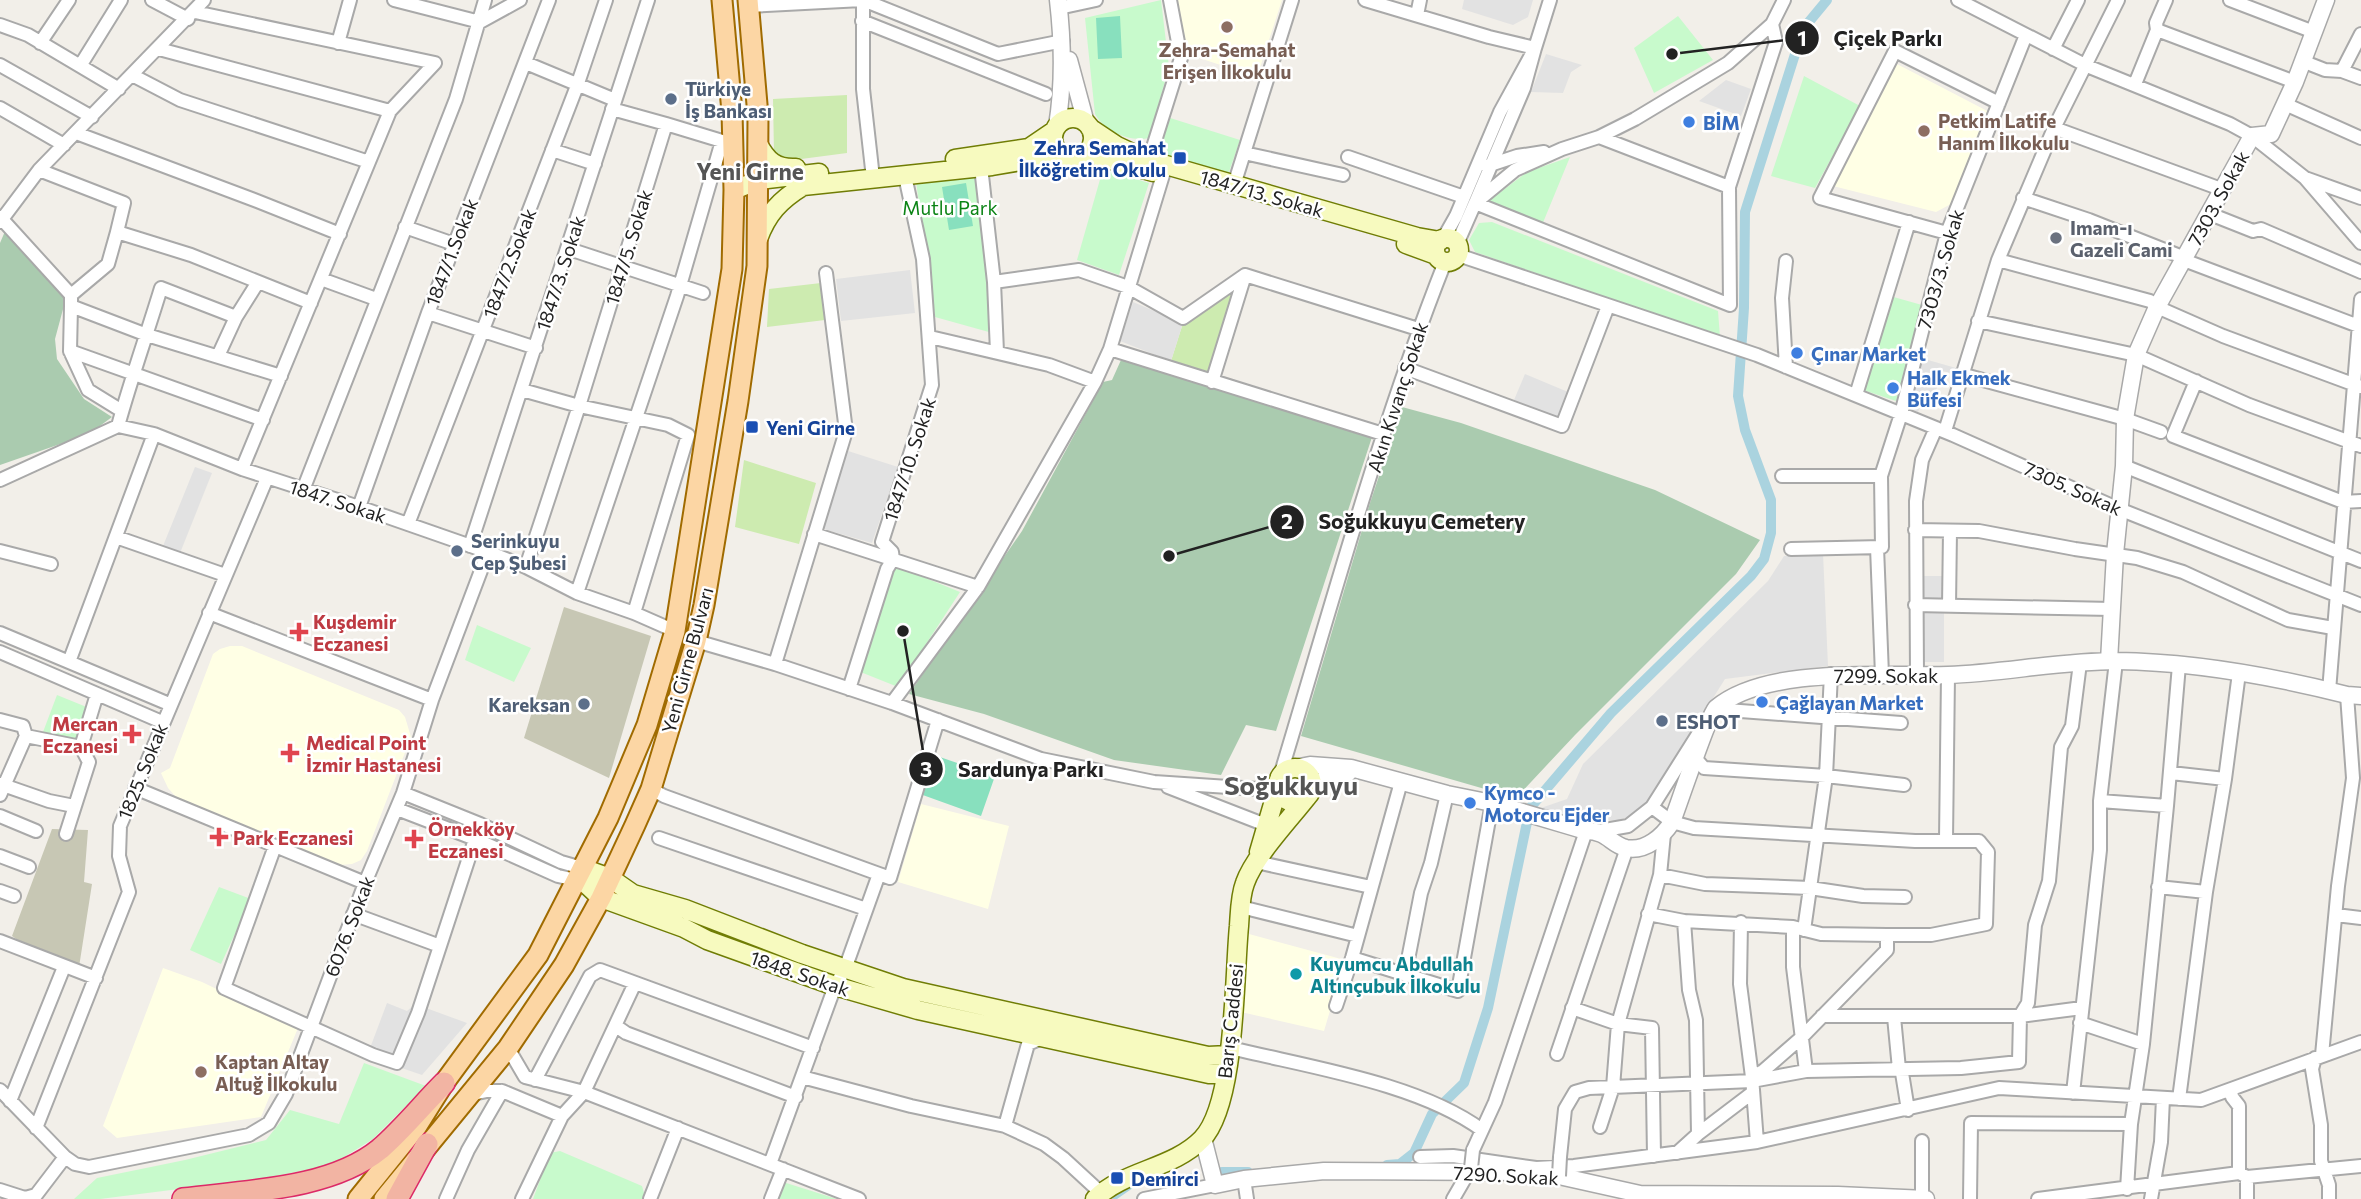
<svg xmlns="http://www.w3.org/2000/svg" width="2361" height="1199" font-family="Commissioner,sans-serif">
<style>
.education{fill:#ffffe5}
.construction{fill:#c7c7b4}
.grass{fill:#cdebb0}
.cemetery{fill:#aacbaf}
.park{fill:#c8facc}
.pitch{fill:#88e0be}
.parking{fill:#e2e2e2}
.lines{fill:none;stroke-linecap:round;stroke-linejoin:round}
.stream{stroke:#aad3df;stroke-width:3.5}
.canal{stroke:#aad3df;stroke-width:10}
.minor-casing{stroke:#a9a9a9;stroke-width:16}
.tertiary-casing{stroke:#a9a9a9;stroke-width:19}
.secondary-casing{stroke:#707d05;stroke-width:21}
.primary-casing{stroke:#a06b00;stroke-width:23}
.trunk-casing{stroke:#dc2a67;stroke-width:24}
.minor{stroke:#fff;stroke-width:12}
.tertiary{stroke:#fff;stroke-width:16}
.secondary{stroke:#f7fabf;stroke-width:18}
.primary{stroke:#fcd6a4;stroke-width:19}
.trunk{stroke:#f2b4a3;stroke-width:21}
.minor-bridge-casing{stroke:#a9a9a9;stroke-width:16;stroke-linecap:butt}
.minor-bridge{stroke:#fff;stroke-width:12}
.education-dot{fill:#8d6e63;stroke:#fff;stroke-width:2.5}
.service-dot{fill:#5c6f8a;stroke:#fff;stroke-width:2.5}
.shop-dot{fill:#3f7fe0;stroke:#fff;stroke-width:2.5}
.transit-dot{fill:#1a4fb4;stroke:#fff;stroke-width:2.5}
.worship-dot{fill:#6b7280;stroke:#fff;stroke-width:2.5}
.health-dot{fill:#e0444e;stroke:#fff;stroke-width:2.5}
.culture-dot{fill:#0f9aa8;stroke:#fff;stroke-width:2.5}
.labels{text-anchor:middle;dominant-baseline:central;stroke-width:5;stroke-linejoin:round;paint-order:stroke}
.education-label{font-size:19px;font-weight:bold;fill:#785e54;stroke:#fff;text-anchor:start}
.service-label{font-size:19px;font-weight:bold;fill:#4e5e75;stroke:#fff;text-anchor:start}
.shop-label{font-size:19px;font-weight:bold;fill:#366cbe;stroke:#fff;text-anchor:start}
.transit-label{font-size:19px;font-weight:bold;fill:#164399;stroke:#fff;text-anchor:start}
.street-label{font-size:19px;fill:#222;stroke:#fff}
.park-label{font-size:19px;fill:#0c8416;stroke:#fff}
.worship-label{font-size:19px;font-weight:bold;fill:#5b616d;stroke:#fff;text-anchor:start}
.health-label{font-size:19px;font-weight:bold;fill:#be3a42;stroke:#fff;text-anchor:start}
.culture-label{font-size:19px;font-weight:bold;fill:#0d838f;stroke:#fff;text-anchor:start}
.quarter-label{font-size:23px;font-weight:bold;fill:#555;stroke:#fff}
.district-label{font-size:26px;font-weight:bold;fill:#555;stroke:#fff}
.leader{fill:none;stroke:#222;stroke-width:2.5}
.callout-dot{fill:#222;stroke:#fff;stroke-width:2.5}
.mark-label{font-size:21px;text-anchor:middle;font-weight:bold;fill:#fff}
.callout-label{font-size:21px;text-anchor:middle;font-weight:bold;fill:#222;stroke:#fff;stroke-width:5;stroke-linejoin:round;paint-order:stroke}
</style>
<rect width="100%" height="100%" fill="#f2efe9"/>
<path class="education" d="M1175,0H1282L1257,77L1187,54Z
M1895,63L1995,115L1951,204L1936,212L1833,186Z
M230,646H242L399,710L405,717L411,737L367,851L361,860L352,864L340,865L328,863L177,798L168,788L161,773L170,768L213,654L220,649Z
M921,804L1009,826L988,909L898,882Z
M1249,934L1345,960L1324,1031L1241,1012Z
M163,968L202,982L298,1028L261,1117L117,1138L103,1126Z"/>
<path class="construction" d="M564,607L651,636L609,778L524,738Z
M52,829L88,830L84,882L92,884L79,967L29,948L12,936Z"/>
<path class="grass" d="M847,95V153L786,161L774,154L773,99Z
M821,283L825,320L767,327L769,289Z
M1235,287L1210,372L1171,361L1183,323Z
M744,460L816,483L799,544L735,527Z"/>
<path class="cemetery" d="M6,229L66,298L55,339L57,359L84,399L112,417L89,434L0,465V243Z
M1121,360L1372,437L1276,731L1246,725L1221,775L1114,760L984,714L909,694L1022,531L1103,382L1112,380Z
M1402,407L1461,423L1655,490L1760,540L1736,574L1575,735L1516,798L1301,736L1370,503Z"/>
<path class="park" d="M1161,0L1169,67L1149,138C1130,142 1105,132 1095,114L1085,18Z
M1678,16L1713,60L1654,93L1634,48Z
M1804,76L1860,106L1815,188L1771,176Z
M1167,117L1240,140L1228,175L1157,153Z
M1570,157L1542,225L1486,203L1527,172Z
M1103,169L1149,183L1119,275L1077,260Z
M975,173L996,334L935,317L916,182Z
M1492,222L1718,311L1720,337L1475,252L1469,240L1479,223Z
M1890,296L1922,305L1896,401L1863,390Z
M896,566L960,592L898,687L858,671Z
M477,625L531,648L514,682L465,660Z
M57,695L89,708L81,738L76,742L43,732Z
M219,887L251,899L221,964L190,950Z
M364,1063L426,1086L373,1139L331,1165L266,1178L100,1199H74L97,1178L185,1160L266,1140L290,1110L339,1124Z
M560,1151L642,1186L644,1193L642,1199H533L550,1153Z
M783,1182L837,1199H777Z"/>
<path class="pitch" d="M1120,16L1122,58L1098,59L1096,18Z
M966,183L973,226L949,230L942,187Z
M934,755L995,776L981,816L920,794Z"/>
<path class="parking" d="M1464,0H1533L1528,17L1513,25L1462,9Z
M1546,54L1582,65L1571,72L1563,93L1531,92Z
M1726,80L1751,89L1741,116L1699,101Z
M910,270L915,313L841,321L836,279Z
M1133,302L1183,323L1171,361L1120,341Z
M1921,358L1956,368L1954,374L1943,371L1933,399L1922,403L1918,412L1907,407Z
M1525,374L1568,392L1558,418L1514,400Z
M845,450L898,467L872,543L820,528Z
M195,467L212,473L180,553L163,546Z
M1823,553L1828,666L1725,679L1649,800L1639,813L1616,821L1561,816L1538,809L1567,799L1583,764L1768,581L1784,556Z
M1919,576H1943V602H1919Z
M1919,608H1944V662H1919Z
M387,1003L407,1011L415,1004L467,1023L422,1075L367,1056Z"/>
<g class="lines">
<path class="stream" d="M1114,1199L1134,1185L1198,1174"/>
<path class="canal" d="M1387,1165L1400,1164L1414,1153L1432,1114L1464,1083L1488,1008L1530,808L1611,713L1751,576L1764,559L1771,533V500L1745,430L1738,396L1744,308L1745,212L1803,29L1827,0
M1222,1172H1248"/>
<g class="minor-casing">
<path id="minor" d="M152,0L188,19
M394,0L480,22L520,0
M863,0L998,54L1063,41
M863,0V89L872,169
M1365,0L1489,37L1535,48
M1958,0L2087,66L2230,124L2252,136L2305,178L2361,243
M2230,0L2314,32
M749,6L862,0
M1059,8L1096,0
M195,12L435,63
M1417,15L1420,0
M862,21L1046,94
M0,25L28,35L119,89
M2157,30L2295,82
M40,43L69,0
M338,43L350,0
M1535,48L1524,88L1475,203L1730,305L1729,187
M159,49L390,111
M2053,49L2078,0
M2302,61L2325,70L2342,71L2361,78
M526,63L615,100
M0,65L92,117
M80,66L121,0
M2342,71L2361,34
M132,75L180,100L369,162
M2135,84L2157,30L2156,23L2166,0
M2285,104L2361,138
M0,108L64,145
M612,109L666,124
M2054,128L2221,189
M76,133L257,201L340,234
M1599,137L1729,187L1776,42L1772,24
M1154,144L1181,58L1170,0
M552,150L595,164
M1244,153L1343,175
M1348,157L1464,197
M1487,166L1517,156L1544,152
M981,167L994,282L997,352
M39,170L124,203L117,232L191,255L311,303
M2305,178L2361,198
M1234,185L1292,0
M2023,198L2089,220L2185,258L2189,262L2361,327
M2210,214L2253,231L2261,229L2361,272
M0,217L71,295V306L147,335L281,376
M0,222L39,170L204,0
M405,227L454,244
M1947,233L1820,198L1895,51L1999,103
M1443,239L1456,216L1500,112L1535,48L1550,0
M1457,244L1475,203L1515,170L1562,149L1599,137L1635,119L1728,63L1772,24L1784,0
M569,249L703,293
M1458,255L1757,355L1953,435L2119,509L2361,605
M1998,260L2150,301L2157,307L2223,336L2361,387
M1786,261L1782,298L1786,367
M1245,275L1418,329
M321,279L376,299
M994,282L1079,270L1128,287L1183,318L1245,275L1212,382
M71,295L108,264L117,232
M71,306L70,351L263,420
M428,313L536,348
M1978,321L2136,355L2249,405L2361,446
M930,337L1049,365L1095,382
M1110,349L1383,434
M70,351L88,390L122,411
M218,356L236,317L258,282
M1405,368L1562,426L1608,306
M1961,374L2125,419L2161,432
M2196,381L2173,436L2343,502L2361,501
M522,390L579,406L668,425L688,435L634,613
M1856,395L1909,222
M118,426C131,379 147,334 161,288L236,317
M1945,431L1998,260L2054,128L2118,0
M2124,466L2361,561
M242,469L390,111L435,63
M1782,476H1881
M0,480L118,426L154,434L242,469L359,507L488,552L526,567L577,593L634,613L675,631
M303,490L456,99L485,0
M359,507L428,313L549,0
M408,524L577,86L606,0
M1915,530L1979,531L2075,549L2137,558L2183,572L2288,620L2333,628
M814,534L978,587
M116,537L225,575
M470,546L648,0
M1877,547L1882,675
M1791,549L1882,547L1881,476L1901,414L1947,233L2026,35
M0,551L51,564
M526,567L579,406L666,124L722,141L677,296L577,593
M1915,605L2112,609
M1949,606L1950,531
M209,613L432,700
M0,633L169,704
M696,641L775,664L892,703L1041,759L1154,782L1258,789L1268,787L1278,781
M0,652L162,722
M69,662L154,434
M775,664L846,431L826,273
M1917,674L1916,501L1922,460L1936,428
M849,689L887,569L893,559L892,552L882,542L932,385L923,259L905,176
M2329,691L2361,299
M892,703L978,587L1095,382L1110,349L1163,175
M1714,709L1901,723
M0,720L23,726L26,736L81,747L89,762L66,834
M81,747L97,694
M1696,759L1704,768L1826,776L1904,785
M2171,773L2225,779
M1280,776C1332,604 1379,429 1445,262
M0,784L49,801L74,806
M1168,787L1271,827
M135,788L365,883
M651,789L664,796L890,878L938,720
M403,793L480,824L561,862L582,868
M0,795L26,736
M2100,801L2167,806
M1652,807L1672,822L1694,828L1915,841H1979L1988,852L1986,924L1931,935H1887L1821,934L1793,927L1684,921
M397,809L475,839L558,876L576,880
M0,816L36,831
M1599,831L1628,826L1652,807L1700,731
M659,838L866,909
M1946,840L1948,675
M275,846L224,988L373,1055L397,1063L418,1013L440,946
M0,856L29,867
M1256,862L1371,887
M1660,875L1705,884L1810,888L1863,896L1905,897
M2158,887L2206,892
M0,891L14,896
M1241,907L1358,936
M353,914L440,946L480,824
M1648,914L1684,921L1689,990L1696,1020L1698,1134
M2336,915L2361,918
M1741,922L1740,984L1752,1077L1757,1142
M1793,927V967L1806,1071
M1804,930L1826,776L1831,674
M0,941L96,978
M1352,958L1458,991L1492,803
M1405,975L1421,893L1431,863L1447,794
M1336,1006L1352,958L1401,782
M1572,1008L1618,1024L1652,1028L1654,1156
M1822,1016H2020L2082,1008
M1894,1017L1899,1069L1902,1073L1908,1110
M2080,1023L2143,1044
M616,1026L626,1033L796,1097
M508,1048L525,1077L584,1092L859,1199
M1231,1048C1308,1067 1418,1083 1482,1130
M1557,1054L1627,848
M2322,1055L2338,886L2353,778L2347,695
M2315,1058L2312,1069L2321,1125V1161L2329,1185V1199
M802,1077L911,1106L1005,1126L1044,1144L1063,1158L1101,1193
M1752,1077L1763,1071L1802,1037L1887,950V935
M535,1080L590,976L600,970L813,1048
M0,1090L65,1157L75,1164L89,1167L249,1135L269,1123L286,1094L365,883L403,793L432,700L488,552
M2231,1090L2232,1097L2239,1106V1173
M2073,1093L2100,850V801L2116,661
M468,1095L487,1091H502
M2179,1099L2206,892L2225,779L2239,673
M10,1101L64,967
M1005,1126L1028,1044L1042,1038
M1600,1127L1613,1087L1618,1024L1660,875L1664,834
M36,1128L129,892L119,856L120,826L267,478
M1473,1150L1495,1102L1586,831
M1677,1153L1698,1134L1752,1093
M1420,1157L1453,1156L1536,1168L1574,1166L1757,1142L1999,1088L2201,1100L2361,1042
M1560,1157L1565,1109L1575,1092L1589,1088L1752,1081L1806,1071L1961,1068L2019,1062L2020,1016L2028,1003L2035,925L2049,881L2061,747L2072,726L2080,663
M770,1164L835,986L845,969L879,874
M1244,1179L1247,1199
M2127,1189L2131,1124L2143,1044L2167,806L2179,665
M0,1190L25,1198L36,1195L65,1157
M446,1199L468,1150L502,1091L562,1116
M522,1199L562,1116L584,1092L635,983
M650,1199L678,1128
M771,1199L783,1169
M1144,1199L1215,1185
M1453,1199L1471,1168
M1922,1199V1141
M1970,1199L1971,1123L2131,1124
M2038,1199L2239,1173L2247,1177L2361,1166
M2151,1199L2161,1142L2163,1098
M2247,1199V1177"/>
</g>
<g class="tertiary-casing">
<path id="tertiary" d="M1069,60L1086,123
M1057,126C1064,83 1063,43 1058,0
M2109,661L2115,554L2124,466L2125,419L2136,355L2157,307L2252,136L2271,134L2295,82L2326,0
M1294,768L1310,765L1351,768L1447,794L1492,803L1586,831C1608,831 1610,844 1626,848C1646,852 1663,836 1672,822C1678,806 1709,714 1716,708C1767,665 1884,677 1948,675C2004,673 2060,661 2117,661C2194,662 2272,676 2347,695L2361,696
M1312,786L1335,775L1348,773
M1203,1138L1215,1185L1244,1179L1324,1171L1520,1172L1559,1176L1640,1194L1838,1195L1926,1199"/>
</g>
<g class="secondary-casing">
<path id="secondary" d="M1053 138a20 20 0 1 1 40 0a20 20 0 1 1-40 0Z
M1090,128L1117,146L1145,159L1417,237L1440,241
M758,144C767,161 776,169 796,168
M1086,153L1153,172
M955,159L1029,148L1054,131
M734,190L759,180L819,173
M1435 250a12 12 0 1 1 24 0a12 12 0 1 1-24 0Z
M758,239C767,214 780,200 803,186L992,166L1061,154
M1406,244L1436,255
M1278 785a17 17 0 1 1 34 0a17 17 0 1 1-34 0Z
M1259,852L1278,787
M582,868L610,878L633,894L685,909L802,954L903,988L1208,1056L1229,1055
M576,880L586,884L601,898L684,928L707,940L835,986L918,1010L1209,1074H1226
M1095,1199C1124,1170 1173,1169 1202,1139C1236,1104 1234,976 1239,926C1240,912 1240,896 1245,883C1254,857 1289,820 1307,797"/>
</g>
<g class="primary-casing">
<path id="primary" d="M358,1199L417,1126L444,1083L538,955L608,818L647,725L675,631L732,269L734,190L732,112L722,0
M384,1199L508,1048L564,965L601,898L635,825L651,789L670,726L696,641L704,605L738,401L757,266L758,116L748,0"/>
</g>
<g class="trunk-casing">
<path id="trunk" d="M183,1199C244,1191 330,1190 380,1149C403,1129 423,1104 444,1083
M397,1199L427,1144"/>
</g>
<use href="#minor" class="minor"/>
<use href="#tertiary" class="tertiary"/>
<use href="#secondary" class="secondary"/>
<use href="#primary" class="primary"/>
<use href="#trunk" class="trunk"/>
<g class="minor-bridge-casing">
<path id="minor-bridge" d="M1471,1168L1473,1150
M1559,1176L1560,1157"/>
</g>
<use href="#minor-bridge" class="minor-bridge"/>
</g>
<g class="education-dot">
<circle cx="1227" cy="27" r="7"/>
<circle cx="1924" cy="131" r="7"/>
<circle cx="201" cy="1072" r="7"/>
</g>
<g class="service-dot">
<circle cx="671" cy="99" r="7"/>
<circle cx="457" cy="551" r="7"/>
<circle cx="584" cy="704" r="7"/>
<circle cx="1662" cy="721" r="7"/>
</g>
<g class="shop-dot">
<circle cx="1689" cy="122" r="7"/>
<circle cx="1797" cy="353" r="7"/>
<circle cx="1893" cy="388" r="7"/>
<circle cx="1762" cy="702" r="7"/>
<circle cx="1470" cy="803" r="7"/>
</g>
<g class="transit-dot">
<rect x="1173" y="151" width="14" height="14" rx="3.5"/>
<rect x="745" y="420" width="14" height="14" rx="3.5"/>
<rect x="1110" y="1171" width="14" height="14" rx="3.5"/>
</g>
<circle class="worship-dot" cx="2056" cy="238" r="7"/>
<g class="health-dot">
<path d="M295.5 621.5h7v7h7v7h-7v7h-7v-7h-7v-7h7z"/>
<path d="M128.5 723.5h7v7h7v7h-7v7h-7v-7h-7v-7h7z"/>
<path d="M286.5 742.5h7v7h7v7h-7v7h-7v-7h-7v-7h7z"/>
<path d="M215.5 826.5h7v7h7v7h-7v7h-7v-7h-7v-7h7z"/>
<path d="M410.5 828.5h7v7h7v7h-7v7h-7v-7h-7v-7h7z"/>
</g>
<circle class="culture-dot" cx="1296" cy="974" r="7"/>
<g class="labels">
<g class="education-label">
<text x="1227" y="49" text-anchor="middle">Zehra-Semahat<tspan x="1227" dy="22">Erişen İlkokulu</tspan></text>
<text x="1938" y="120">Petkim Latife<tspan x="1938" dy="22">Hanım İlkokulu</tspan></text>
<text x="215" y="1061">Kaptan Altay<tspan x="215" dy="22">Altuğ İlkokulu</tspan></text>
</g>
<g class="service-label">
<text x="685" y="88">Türkiye<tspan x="685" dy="22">İş Bankası</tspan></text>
<text x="471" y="540">Serinkuyu<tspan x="471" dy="22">Cep Şubesi</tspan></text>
<text x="570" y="704" text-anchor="end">Kareksan</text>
<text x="1676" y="721">ESHOT</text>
</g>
<g class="shop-label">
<text x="1703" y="122">BİM</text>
<text x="1811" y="353">Çınar Market</text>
<text x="1907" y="377">Halk Ekmek<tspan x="1907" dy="22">Büfesi</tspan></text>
<text x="1776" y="702">Çağlayan Market</text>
<text x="1484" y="792">Kymco -<tspan x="1484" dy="22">Motorcu Ejder</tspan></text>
</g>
<g class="transit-label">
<text x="1166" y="147" text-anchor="end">Zehra Semahat<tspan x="1166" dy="22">İlköğretim Okulu</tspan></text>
<text x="766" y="427">Yeni Girne</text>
<text x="1131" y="1178">Demirci</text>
</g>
<g class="street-label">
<text transform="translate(1262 193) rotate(16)">1847/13. Sokak</text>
<text transform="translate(2218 198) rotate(-61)">7303. Sokak</text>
<text transform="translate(628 247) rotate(-73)">1847/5. Sokak</text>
<text transform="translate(451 252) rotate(-69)">1847/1.Sokak</text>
<text transform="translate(509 263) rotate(-69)">1847/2.Sokak</text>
<text transform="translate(1940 269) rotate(-74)">7303/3. Sokak</text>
<text transform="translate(560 273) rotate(-72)">1847/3. Sokak</text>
<text transform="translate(1397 397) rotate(-72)">Akın Kıvanç Sokak</text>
<text transform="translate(909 459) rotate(-72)">1847/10. Sokak</text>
<text transform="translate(2073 488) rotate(24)">7305. Sokak</text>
<text transform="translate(338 501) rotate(18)">1847. Sokak</text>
<text transform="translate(687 660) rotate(-75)">Yeni Girne Bulvarı</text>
<text x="1886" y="675">7299. Sokak</text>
<text transform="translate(142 771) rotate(-68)">1825. Sokak</text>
<text transform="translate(349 926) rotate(-69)">6076. Sokak</text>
<text transform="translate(800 973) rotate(19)">1848. Sokak</text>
<text transform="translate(1230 1021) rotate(-84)">Barış Caddesi</text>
<text transform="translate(1506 1175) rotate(3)">7290. Sokak</text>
</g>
<g class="park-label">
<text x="950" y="207">Mutlu Park</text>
</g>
<g class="worship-label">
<text x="2070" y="227">Imam-ı<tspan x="2070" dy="22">Gazeli Cami</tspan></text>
</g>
<g class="health-label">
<text x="313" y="621">Kuşdemir<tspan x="313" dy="22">Eczanesi</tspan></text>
<text x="118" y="723" text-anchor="end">Mercan<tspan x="118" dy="22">Eczanesi</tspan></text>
<text x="306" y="742">Medical Point<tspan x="306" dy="22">İzmir Hastanesi</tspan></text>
<text x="428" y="828">Örnekköy<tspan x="428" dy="22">Eczanesi</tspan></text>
<text x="233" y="837">Park Eczanesi</text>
</g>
<g class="culture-label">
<text x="1310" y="963">Kuyumcu Abdullah<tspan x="1310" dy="22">Altınçubuk İlkokulu</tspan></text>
</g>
<g class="quarter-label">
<text x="750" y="171">Yeni Girne</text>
</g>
<g class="district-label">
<text x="1291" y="784">Soğukkuyu</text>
</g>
</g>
<path class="leader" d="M1672 54L1802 38M1169 556L1287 522M903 631L926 769"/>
<g class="callout-dot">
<circle cx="1672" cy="54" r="7"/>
<circle cx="1169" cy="556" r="7"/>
<circle cx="903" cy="631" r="7"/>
<circle cx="1802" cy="38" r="18"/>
<circle cx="1287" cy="522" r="18"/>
<circle cx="926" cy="769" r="18"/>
</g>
<g class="mark-label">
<text x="1802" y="46">1</text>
<text x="1287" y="529">2</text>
<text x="926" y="777">3</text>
</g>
<g class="callout-label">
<text x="1888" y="46">Çiçek Parkı</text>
<text x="1422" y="529">Soğukkuyu Cemetery</text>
<text x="1031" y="777">Sardunya Parkı</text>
</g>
</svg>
